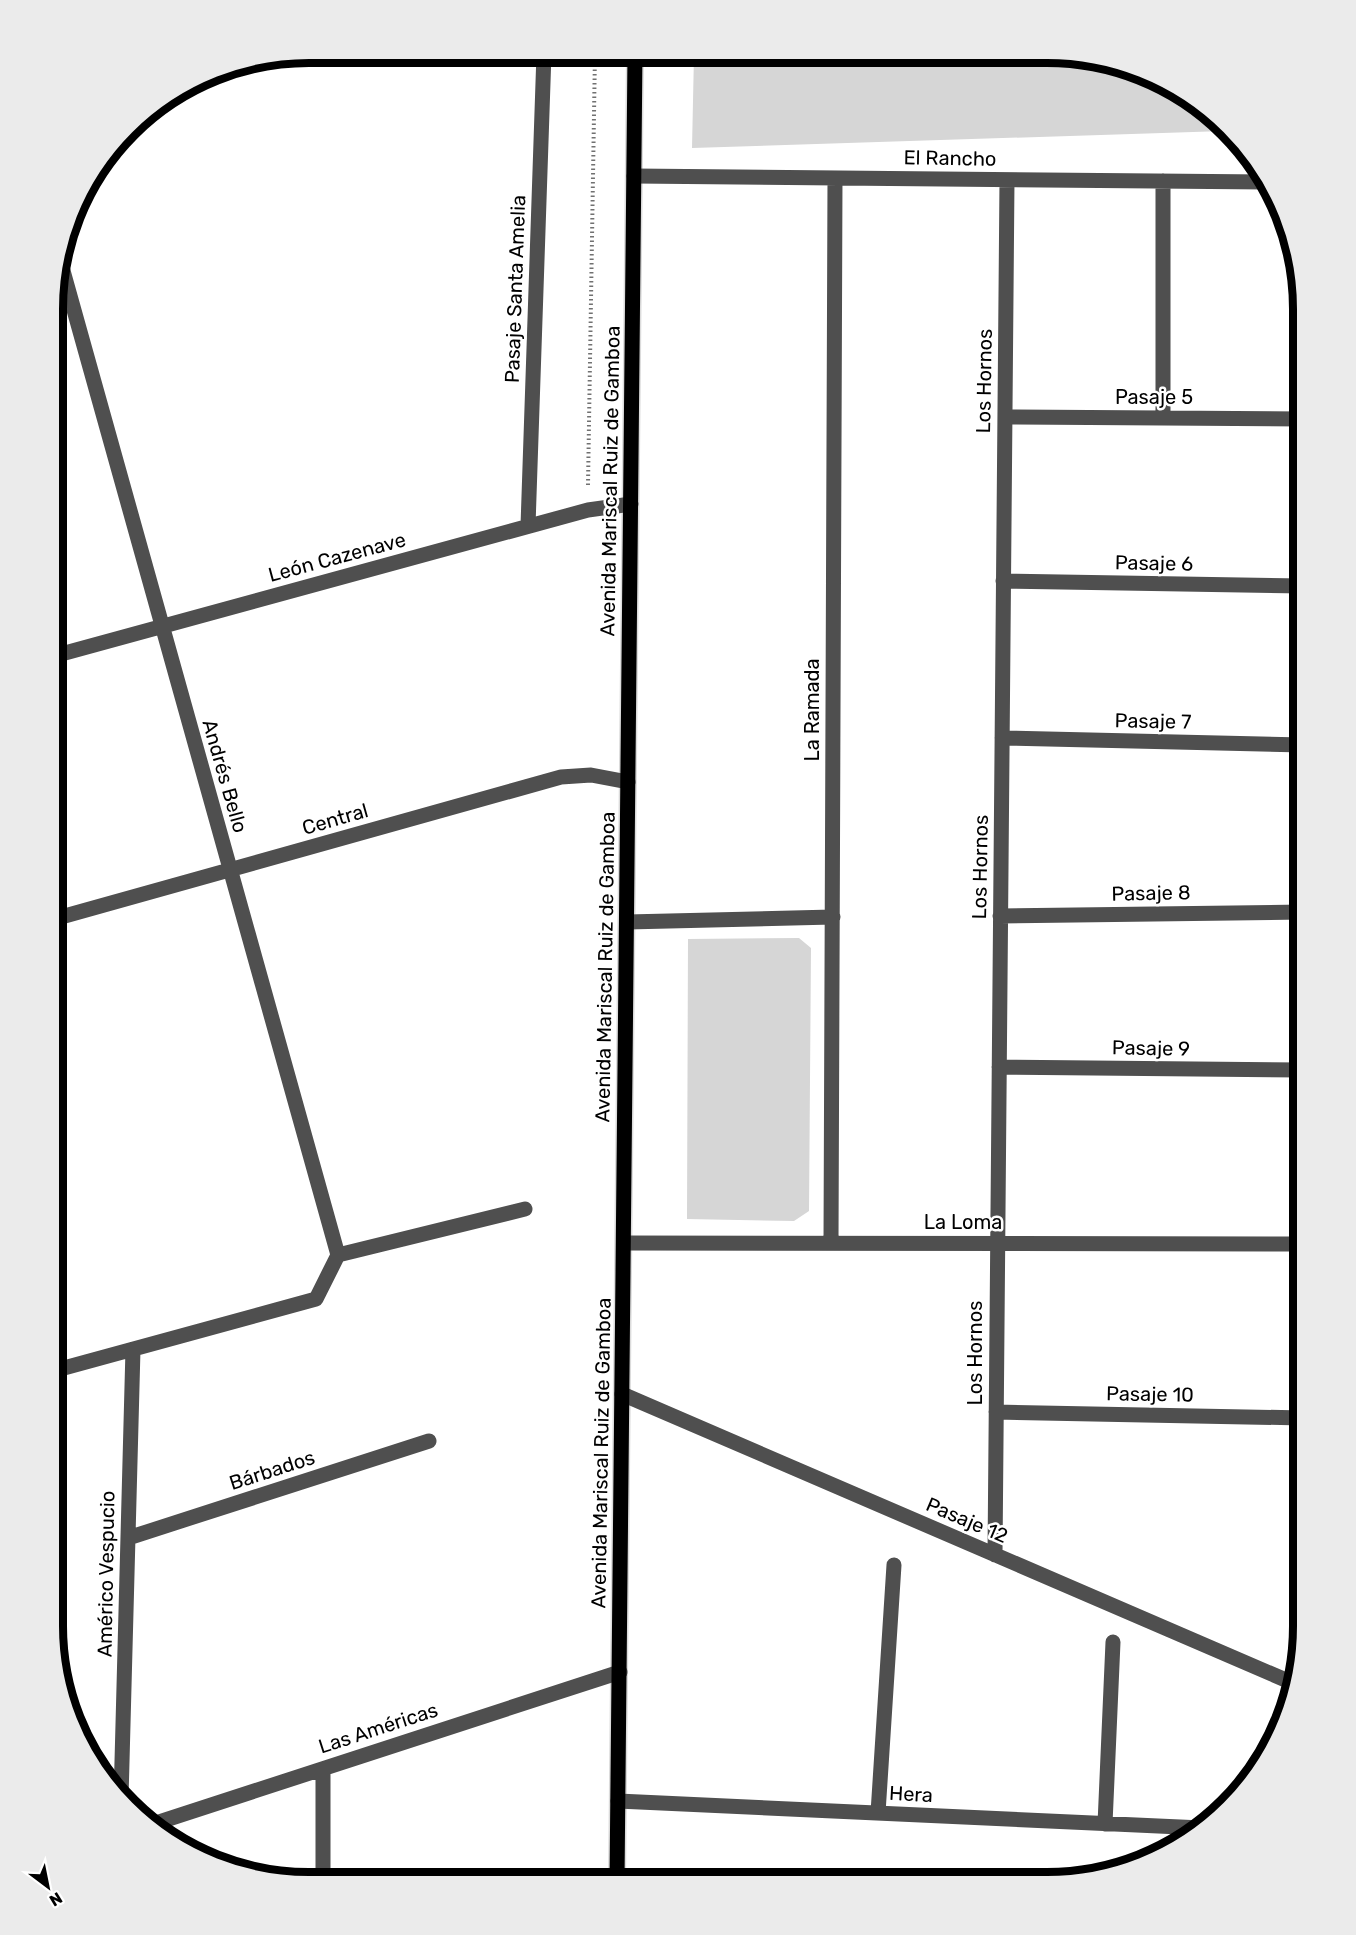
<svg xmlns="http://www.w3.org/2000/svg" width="1356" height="1935" font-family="Rubik,sans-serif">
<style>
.green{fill:#d6d6d6}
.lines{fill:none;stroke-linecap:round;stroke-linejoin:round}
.major-casing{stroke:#dbdbdb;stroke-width:18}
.path{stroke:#717171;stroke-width:4;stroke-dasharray:1.5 3;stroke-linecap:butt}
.minor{stroke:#4f4f4f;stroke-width:15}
.major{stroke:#000;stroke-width:15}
.labels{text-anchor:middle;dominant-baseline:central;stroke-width:5;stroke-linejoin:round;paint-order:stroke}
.street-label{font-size:20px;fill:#000;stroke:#fff}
.rim{fill:none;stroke:#000;stroke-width:8}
</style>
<rect width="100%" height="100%" fill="#fff"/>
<path class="green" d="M694,54L1081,55L1145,72L1203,105L1224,131L692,148Z
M799,938L811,948L809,1211L794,1221L687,1219L688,939Z"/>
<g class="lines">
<g class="major-casing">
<path id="major" d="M617,1881L635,53"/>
</g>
<path class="path" d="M588,485L595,53"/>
<path class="minor" d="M634,176L1266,182
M1163,181V418
M1005,417L1303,419
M528,526L544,53
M1003,581L1303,586
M54,656L588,510L631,504
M1002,738L1303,745
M1000,916L1303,912
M54,919L561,777L591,775L628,782
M627,922L833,917
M999,1067L1303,1070
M624,1243L1303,1244
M831,1243L835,178
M338,1255L525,1209
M53,1371L316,1299L338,1255L60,260
M622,1394L1295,1684
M996,1412L1303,1418
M128,1538L429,1441
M995,1555L1007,180
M121,1799L133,1349
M618,1801L1202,1828
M878,1813L894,1565
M1105,1824L1113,1642
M150,1825L620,1672
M323,1880V1769"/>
<use href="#major" class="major"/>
</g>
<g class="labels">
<g class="street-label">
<text transform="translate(950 158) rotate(1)">El Rancho</text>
<text transform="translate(515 289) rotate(-88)">Pasaje Santa Amelia</text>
<text transform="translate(984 381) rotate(-89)">Los Hornos</text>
<text x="1154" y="397">Pasaje 5</text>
<text transform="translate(610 481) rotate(-89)">Avenida Mariscal Ruiz de Gamboa</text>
<text transform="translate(337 557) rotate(-15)">León Cazenave</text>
<text transform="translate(1154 563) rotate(1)">Pasaje 6</text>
<text transform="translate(812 710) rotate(-90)">La Ramada</text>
<text transform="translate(1153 721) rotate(1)">Pasaje 7</text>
<text transform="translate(225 776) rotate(74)">Andrés Bello</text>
<text transform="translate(335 819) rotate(-16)">Central</text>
<text transform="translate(980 867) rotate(-89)">Los Hornos</text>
<text transform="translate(1151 893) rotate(-1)">Pasaje 8</text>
<text transform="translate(605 967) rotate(-89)">Avenida Mariscal Ruiz de Gamboa</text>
<text transform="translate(1151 1048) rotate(1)">Pasaje 9</text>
<text x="963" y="1222">La Loma</text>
<text transform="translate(975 1353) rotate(-90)">Los Hornos</text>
<text transform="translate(1150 1394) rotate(1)">Pasaje 10</text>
<text transform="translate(601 1453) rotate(-89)">Avenida Mariscal Ruiz de Gamboa</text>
<text transform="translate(272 1470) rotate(-18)">Bárbados</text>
<text transform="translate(967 1520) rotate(23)">Pasaje 12</text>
<text transform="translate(106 1574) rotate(-89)">Américo Vespucio</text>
<text transform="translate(378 1728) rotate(-18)">Las Américas</text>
<text transform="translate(911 1794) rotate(3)">Hera</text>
</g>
</g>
<path d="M0 0H1356V1935H0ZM309 63H1047A246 246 0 0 1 1293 309V1626A246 246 0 0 1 1047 1872H309A246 246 0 0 1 63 1626V309A246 246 0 0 1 309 63Z" fill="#ebebeb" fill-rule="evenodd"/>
<path class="rim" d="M309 63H1047A246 246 0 0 1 1293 309V1626A246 246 0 0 1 1047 1872H309A246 246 0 0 1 63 1626V309A246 246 0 0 1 309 63Z"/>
<g transform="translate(48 1887) rotate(148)" stroke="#ffffff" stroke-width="4.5" paint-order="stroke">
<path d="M0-4.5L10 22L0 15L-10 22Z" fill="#000000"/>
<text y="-9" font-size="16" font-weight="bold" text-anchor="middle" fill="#000000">N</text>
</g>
</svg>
